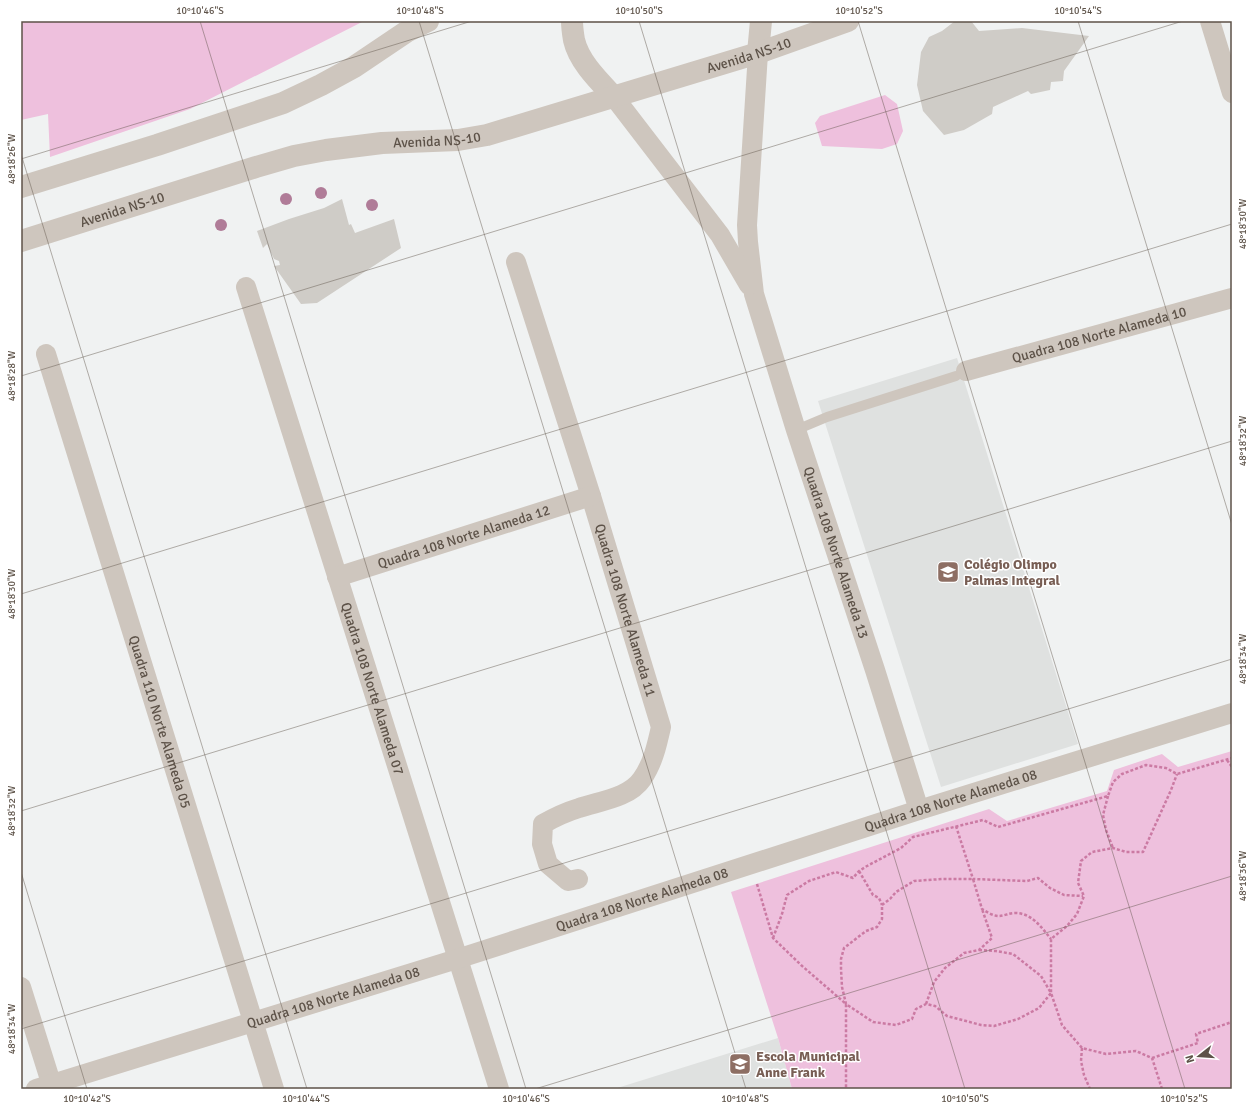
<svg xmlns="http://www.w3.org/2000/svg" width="1253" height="1110" font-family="Signika,sans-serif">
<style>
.education{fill:#dfe1e0}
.green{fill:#eec0dd}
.building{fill:#cfccc7}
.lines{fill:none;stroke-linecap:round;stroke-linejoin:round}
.path{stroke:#cb7aa3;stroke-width:2.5;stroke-dasharray:3 2;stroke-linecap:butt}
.service{stroke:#cec6be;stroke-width:10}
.minor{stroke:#cec6be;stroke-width:20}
.tertiary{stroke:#cec6be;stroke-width:22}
.tree{fill:#b07c98}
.ticks{fill:none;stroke:#5d5248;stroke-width:1;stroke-opacity:0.45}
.labels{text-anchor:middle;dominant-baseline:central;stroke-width:3;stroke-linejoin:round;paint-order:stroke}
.street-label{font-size:14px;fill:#5d5248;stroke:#fff}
.education-label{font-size:14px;font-weight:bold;fill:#785e54;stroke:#fff;text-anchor:start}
.neatline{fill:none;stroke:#5d5248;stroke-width:1.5}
.ticks-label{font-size:10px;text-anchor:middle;fill:#5d5248}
</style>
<rect width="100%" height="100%" fill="#f0f2f2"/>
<path class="education" d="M957,358L1078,744L941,787L818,401Z
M778,1038L792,1089H614Z"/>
<path class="green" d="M21,21H364L190,109L50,157L48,114L21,120Z
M885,95L897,104L903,131L897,144L882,149L822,146L815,123L820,116Z
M1232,751V1089H792L778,1038L731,892L989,809L1007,821L1107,791L1114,770L1162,754L1178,767Z"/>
<path class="building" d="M955,21H971L979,31L1022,28L1089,36L1064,71L1063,81L1051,82L1050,90L1031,94L1028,91L993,107L992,114L964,130L944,135L923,111L917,85L921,52L929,37L942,31Z
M342,199L349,225L351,224L355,233L394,219L401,248L317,303L301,304L274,266L280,265L279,261L274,259L267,244L263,248L257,231L289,219L324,208Z"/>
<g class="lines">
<path class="path" d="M1227,760L1232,767
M1108,796L1103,815L1106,830L1113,848
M956,826L973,879L1027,881L1038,878L1050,888L1064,895L1083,896
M859,871L873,895L879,898L882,905
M757,884L773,938L801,965L846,1004V1089
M773,938L782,914L787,895L809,881L836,872L853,878L859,871L867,866L901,848L913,837L983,820L998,827L1108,796L1113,782L1122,774L1146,765L1166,768L1177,774L1232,758
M979,950L996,951L1013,954L1041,976L1051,993L1039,1008L1018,1019L994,1026L981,1025L947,1016L935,1006L926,1004L916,1009L912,1019L896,1025L873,1022L846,1004L842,987L841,969V959L844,948L866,931L877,927L882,919V905L890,899L896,892L914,881L942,879H973L982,909C987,912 993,916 999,916C1004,916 1009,913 1015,913C1032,913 1041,927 1051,939
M926,1004L934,982L945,968L964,953L979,950L992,938L982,909
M1082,1048L1081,1061L1084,1075L1090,1089
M1152,1058L1198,1043L1196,1034L1232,1022
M1162,1089L1152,1058L1136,1051L1106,1054L1082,1048L1062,1025L1051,993V939L1067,926L1077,914L1084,896L1078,883L1081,861L1092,852L1113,848L1126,852H1143L1171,790L1177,774"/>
<path class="service" d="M796,430L827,417L956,376"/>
<g class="minor">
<path d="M1210,21L1232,93"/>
<path id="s1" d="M758,53L747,225L748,242L754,294L796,430L875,670L919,810"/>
<path d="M614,97L720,235L749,285"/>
<path id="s2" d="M516,262L591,496L661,727C657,745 653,763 642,779C629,798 600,801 579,808C566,812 555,817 543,824L542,844L548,864L568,881L578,879"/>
<path id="s3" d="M246,287L499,1089"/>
<path id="s4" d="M46,354L274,1089"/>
<path id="s5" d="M966,371L1232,298"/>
<path id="s6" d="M337,577L591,496"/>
<path d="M21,987L53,1089"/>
<path id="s7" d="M36,1089L457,959L919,810L1232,713"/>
</g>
<g class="tertiary">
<path d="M572,21C572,27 573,34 574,40C579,62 599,81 614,97"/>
<path d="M758,53L761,21"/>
<path d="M21,187L157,145L283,103L321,85L354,67L406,32L428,21"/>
<path id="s8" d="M21,241L256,167L294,156L326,150L382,143L458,140L487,135L758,53L848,21"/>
</g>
</g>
<g class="tree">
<circle cx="321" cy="193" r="6"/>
<circle cx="286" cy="199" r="6"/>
<circle cx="372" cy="205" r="6"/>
<circle cx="221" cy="225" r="6"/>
</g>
<path class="ticks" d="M200,21L526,1089M419,21L746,1089M639,21L965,1089M858,21L1185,1089M1078,21L1232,525M21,154L307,1089M21,159L472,21M21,376L1183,21M21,594L1232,224M21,811L1232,441M21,872L87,1089M21,1029L1232,659M535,1089L1232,876"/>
<defs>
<g id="school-square" transform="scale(1.15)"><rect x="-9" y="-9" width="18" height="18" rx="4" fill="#8d6e63" stroke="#fff"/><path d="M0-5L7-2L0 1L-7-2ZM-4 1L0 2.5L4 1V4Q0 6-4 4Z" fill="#fff"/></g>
</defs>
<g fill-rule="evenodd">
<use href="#school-square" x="948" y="572"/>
<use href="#school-square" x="740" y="1064"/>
</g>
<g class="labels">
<g class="street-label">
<text stroke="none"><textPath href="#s8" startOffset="754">Avenida NS-10</textPath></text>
<text stroke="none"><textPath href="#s8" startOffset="430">Avenida NS-10</textPath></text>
<text stroke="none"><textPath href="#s8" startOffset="106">Avenida NS-10</textPath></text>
<text stroke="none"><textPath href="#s5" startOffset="138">Quadra 108 Norte Alameda 10</textPath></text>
<text stroke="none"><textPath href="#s6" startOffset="133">Quadra 108 Norte Alameda 12</textPath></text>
<text stroke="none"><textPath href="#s1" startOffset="513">Quadra 108 Norte Alameda 13</textPath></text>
<text stroke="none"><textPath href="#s2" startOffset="365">Quadra 108 Norte Alameda 11</textPath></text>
<text stroke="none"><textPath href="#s3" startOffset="421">Quadra 108 Norte Alameda 07</textPath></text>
<text stroke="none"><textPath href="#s4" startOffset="385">Quadra 110 Norte Alameda 05</textPath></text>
<text stroke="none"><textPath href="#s7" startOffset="959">Quadra 108 Norte Alameda 08</textPath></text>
<text stroke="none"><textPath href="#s7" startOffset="635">Quadra 108 Norte Alameda 08</textPath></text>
<text stroke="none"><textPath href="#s7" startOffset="311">Quadra 108 Norte Alameda 08</textPath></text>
</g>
<g class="education-label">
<text x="964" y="564">Colégio Olimpo<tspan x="964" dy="16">Palmas Integral</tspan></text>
<text x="756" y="1056">Escola Municipal<tspan x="756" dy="16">Anne Frank</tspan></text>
</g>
</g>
<rect width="1253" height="1110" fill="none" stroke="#ffffff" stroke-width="44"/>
<g transform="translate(1199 1056) rotate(253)" stroke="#ffffff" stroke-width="3" paint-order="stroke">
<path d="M0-3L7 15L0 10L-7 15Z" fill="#5d5248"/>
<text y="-6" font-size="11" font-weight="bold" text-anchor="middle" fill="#5d5248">N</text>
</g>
<rect x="22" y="22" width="1209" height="1066" class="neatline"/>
<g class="ticks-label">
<text x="200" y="14">10°10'46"S</text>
<text x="420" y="14">10°10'48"S</text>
<text x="639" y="14">10°10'50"S</text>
<text x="859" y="14">10°10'52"S</text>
<text x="1078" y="14">10°10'54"S</text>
<text transform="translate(11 159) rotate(-90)" y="4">48°18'26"W</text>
<text transform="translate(1242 224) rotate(-90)" y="4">48°18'30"W</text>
<text transform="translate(11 376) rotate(-90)" y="4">48°18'28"W</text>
<text transform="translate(1242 441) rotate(-90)" y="4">48°18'32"W</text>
<text transform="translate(11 594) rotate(-90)" y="4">48°18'30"W</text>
<text transform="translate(1242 659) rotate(-90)" y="4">48°18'34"W</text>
<text transform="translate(11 811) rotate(-90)" y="4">48°18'32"W</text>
<text transform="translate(1242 876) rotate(-90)" y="4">48°18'36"W</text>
<text transform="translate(11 1029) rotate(-90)" y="4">48°18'34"W</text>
<text x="87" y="1102">10°10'42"S</text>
<text x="306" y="1102">10°10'44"S</text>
<text x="526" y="1102">10°10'46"S</text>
<text x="745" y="1102">10°10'48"S</text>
<text x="965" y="1102">10°10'50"S</text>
<text x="1184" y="1102">10°10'52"S</text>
</g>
</svg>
